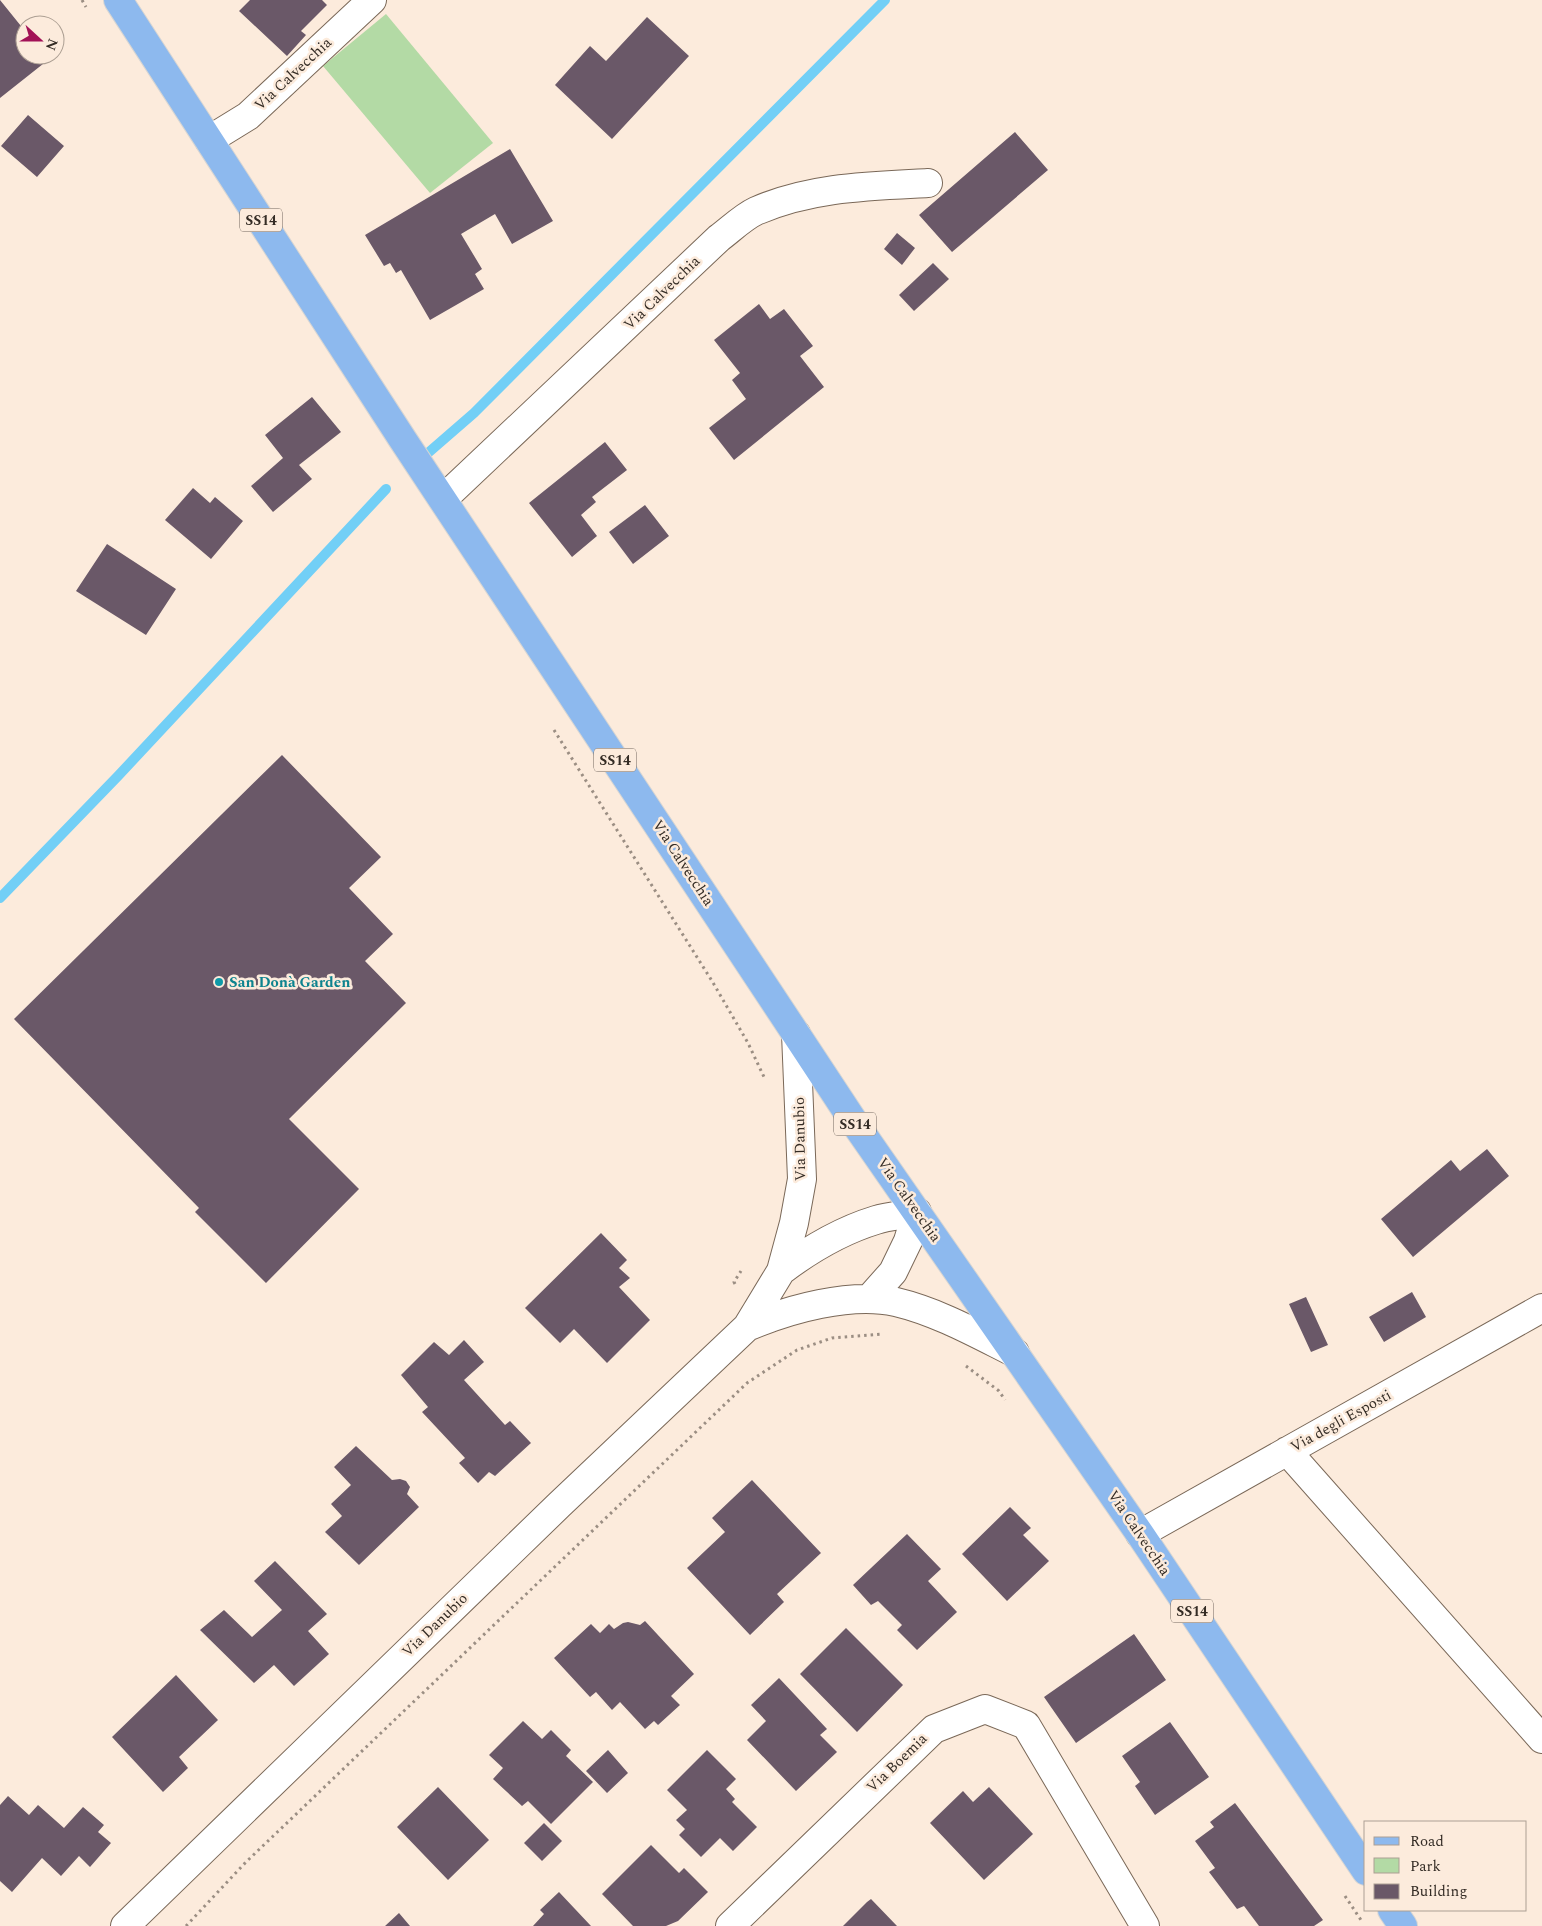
<svg xmlns="http://www.w3.org/2000/svg" width="1542" height="1926" font-family="Spectral,serif">
<style>
.green{fill:#b3daa5}
.lines{fill:none;stroke-linecap:round;stroke-linejoin:round}
.stream{stroke:#72cff6;stroke-width:10}
.building{fill:#6a5868}
.minor-casing{stroke:#7a6858;stroke-width:30}
.major-casing{stroke:#d6d5d3;stroke-width:30}
.path{stroke:#9b8e83;stroke-width:3;stroke-dasharray:2.5 4;stroke-linecap:butt}
.minor{stroke:#fff;stroke-width:28}
.major{stroke:#8db9ee;stroke-width:28}
.culture-dot{fill:#0f9aa8;stroke:#fcebdc;stroke-width:2}
.labels{text-anchor:middle;dominant-baseline:central;stroke-width:5;stroke-linejoin:round;paint-order:stroke}
.shield{fill:#fcebdc;stroke:#70655c;stroke-width:1}
.shield-label{font-size:14px;font-weight:bold;fill:#342c25}
.street-label{font-size:15px;fill:#342c25;stroke:#fcebdc}
.culture-label{font-size:15px;font-weight:bold;fill:#0d838f;stroke:#fcebdc;text-anchor:start}
</style>
<rect width="100%" height="100%" fill="#fcebdc"/>
<path class="green" d="M386,14L493,143L430,193L323,66Z"/>
<g class="lines">
<path class="stream" d="M421,459L474,413L885,0
M0,898L118,776L386,489"/>
</g>
<path class="building" d="M0,0L25,31V55H44L48,60L0,98Z
M250,0H322L327,5L301,31L306,35L287,56L239,11Z
M647,17L689,56L612,139L555,85L590,46L606,61Z
M28,115L64,146L37,177L1,146Z
M1015,132L1048,170L952,252L919,215Z
M510,149L553,221L512,244L495,214L461,234L482,269L475,274L484,289L430,320L401,270L396,273L390,263L384,266L365,235Z
M897,233L915,248L902,265L884,249Z
M933,263L949,279L914,311L899,295Z
M759,304L770,319L784,309L813,346L800,356L824,387L734,460L709,428L746,399L732,380L740,373L714,340Z
M312,397L341,432L299,465L312,479L273,512L251,486L283,458L265,435Z
M605,442L627,470L592,497L596,502L581,515L597,536L572,557L529,503Z
M193,488L210,503L215,497L243,521L211,559L165,520Z
M645,505L669,536L633,564L609,532Z
M107,544L176,589L146,635L76,591Z
M282,755L381,857L349,888L393,934L365,961L406,1003L289,1119L359,1189L266,1283L195,1212L199,1208L14,1019Z
M1487,1149L1509,1176L1413,1257L1381,1219L1451,1160L1460,1171Z
M601,1233L627,1260L619,1268L630,1278L619,1287L650,1320L607,1363L574,1329L560,1343L525,1308Z
M1412,1292L1426,1317L1384,1342L1369,1317Z
M1306,1297L1328,1345L1311,1352L1289,1304Z
M464,1340L484,1362L464,1380L505,1425L510,1421L531,1443L495,1476L489,1472L478,1483L459,1463L465,1458L422,1412L428,1407L401,1375L434,1342L449,1355Z
M356,1446L392,1480L400,1479L406,1481L410,1487L407,1494L419,1507L359,1565L325,1532L342,1516L331,1504L351,1485L334,1467Z
M752,1480L821,1553L777,1594L784,1602L750,1635L687,1568L725,1532L712,1518Z
M1010,1507L1031,1528L1023,1535L1049,1561L1007,1601L962,1554Z
M907,1534L941,1569L928,1581L957,1612L917,1650L897,1630L902,1625L878,1601L871,1605L853,1585Z
M275,1561L327,1614L308,1631L329,1654L294,1686L274,1665L254,1683L200,1630L224,1610L252,1637L282,1610L254,1581Z
M645,1621L694,1674L671,1696L680,1705L658,1725L654,1721L645,1729L620,1702L612,1710L596,1692L590,1697L554,1658L591,1624L600,1633L609,1624L614,1629L623,1623L628,1622L640,1625Z
M846,1628L903,1685L857,1732L800,1674Z
M1134,1634L1166,1680L1076,1743L1044,1697Z
M176,1675L218,1720L179,1757L188,1768L163,1792L112,1737Z
M779,1678L827,1729L820,1735L837,1752L796,1791L747,1740L766,1721L751,1705Z
M523,1721L542,1739L551,1730L571,1750L566,1756L593,1782L551,1824L528,1801L522,1806L493,1779L503,1768L489,1755Z
M1170,1722L1209,1777L1155,1815L1135,1786L1140,1782L1122,1756Z
M608,1750L628,1773L607,1793L586,1771Z
M707,1750L736,1779L726,1789L735,1799L732,1802L757,1827L733,1851L720,1838L701,1857L679,1835L685,1829L676,1820L687,1810L667,1790Z
M438,1787L489,1840L448,1880L397,1827Z
M989,1787L1033,1834L984,1880L930,1823L963,1791L973,1802Z
M8,1796L29,1815L38,1805L64,1828L83,1807L104,1825L98,1832L111,1843L90,1867L79,1856L61,1876L42,1858L12,1892L0,1881V1805Z
M1235,1803L1323,1920L1314,1926H1259L1244,1906L1237,1909L1209,1872L1215,1868L1195,1841L1214,1827L1210,1822Z
M544,1823L562,1841L542,1861L524,1843Z
M651,1845L679,1873L684,1868L708,1892L678,1921L666,1926H633L602,1894Z
M559,1892L591,1926H533L544,1914L540,1910Z
M871,1899L897,1926H843L867,1902Z
M399,1913L410,1926H385Z"/>
<g class="lines">
<g class="minor-casing">
<path id="minor" d="M209,140L248,116L372,0
M443,499L719,238C730,230 743,217 756,211C810,187 869,186 928,183
M781,1271C810,1249 840,1231 876,1220C889,1216 904,1215 917,1212L908,1241L893,1272L869,1299
M747,1327C789,1309 850,1292 896,1302C938,1312 977,1334 1015,1353
M1287,1451L1542,1739
M1140,1534L1542,1308
M125,1926L559,1505L747,1327L781,1271L794,1223L802,1179L796,1034
M730,1926L934,1729L985,1709L1026,1725L1145,1926"/>
</g>
<g class="major-casing">
<path id="major" d="M118,0L403,440L796,1034L856,1125L1140,1534L1366,1871
M1392,1910L1403,1926"/>
</g>
<path class="path" d="M82,0L86,7
M554,730L712,981L748,1043L764,1077
M735,1284L734,1282L741,1271
M966,1366L999,1391L1005,1400
M1345,1896L1361,1920
M186,1926L246,1862L747,1383L797,1350L832,1338L883,1334"/>
<use href="#minor" class="minor"/>
<use href="#major" class="major"/>
</g>
<circle class="culture-dot" cx="219" cy="982" r="5"/>
<g class="labels">
<g class="shield">
<rect x="240" y="208.5" width="42" height="23" rx="4"/>
<rect x="594" y="748.5" width="42" height="23" rx="4"/>
<rect x="834" y="1112.5" width="42" height="23" rx="4"/>
<rect x="1171" y="1599.5" width="42" height="23" rx="4"/>
</g>
<g class="shield-label">
<text x="261" y="220">SS14</text>
<text x="615" y="760">SS14</text>
<text x="855" y="1124">SS14</text>
<text x="1192" y="1611">SS14</text>
</g>
<g class="street-label">
<text transform="translate(293 74) rotate(-43)">Via Calvecchia</text>
<text transform="translate(662 293) rotate(-44)">Via Calvecchia</text>
<text transform="translate(683 863) rotate(57)">Via Calvecchia</text>
<text transform="translate(800 1139) rotate(-91)">Via Danubio</text>
<text transform="translate(909 1200) rotate(55)">Via Calvecchia</text>
<text transform="translate(1341 1421) rotate(-29)">Via degli Esposti</text>
<text transform="translate(1139 1533) rotate(56)">Via Calvecchia</text>
<text transform="translate(435 1625) rotate(-44)">Via Danubio</text>
<text transform="translate(897 1763) rotate(-44)">Via Boemia</text>
</g>
<g class="culture-label">
<text x="229" y="982">San Donà Garden</text>
</g>
</g>
<rect x="1364" y="1821" width="162" height="90" fill="#fcebdc" stroke="#ac9f93"/>
<rect x="1374" y="1837" width="25" height="8" fill="#8db9ee" stroke="#ac9f93"/>
<text x="1410" y="1846" font-size="15" fill="#342c25">Road</text>
<rect x="1374" y="1858" width="25" height="15" fill="#b3daa5" stroke="#ac9f93"/>
<text x="1410" y="1871" font-size="15" fill="#342c25">Park</text>
<rect x="1374" y="1884" width="25" height="15" fill="#6a5868" stroke="#ac9f93"/>
<text x="1410" y="1896" font-size="15" fill="#342c25">Building</text>
<g transform="translate(40 40) rotate(111)"><circle r="24" fill="#fcebdc" stroke="#ac9f93"/>
<path d="M0-4L9 19L0 12L-9 19Z" fill="#a21156"/>
<text y="-8" font-size="14" font-weight="bold" text-anchor="middle" fill="#342c25">N</text>
</g>
</svg>
